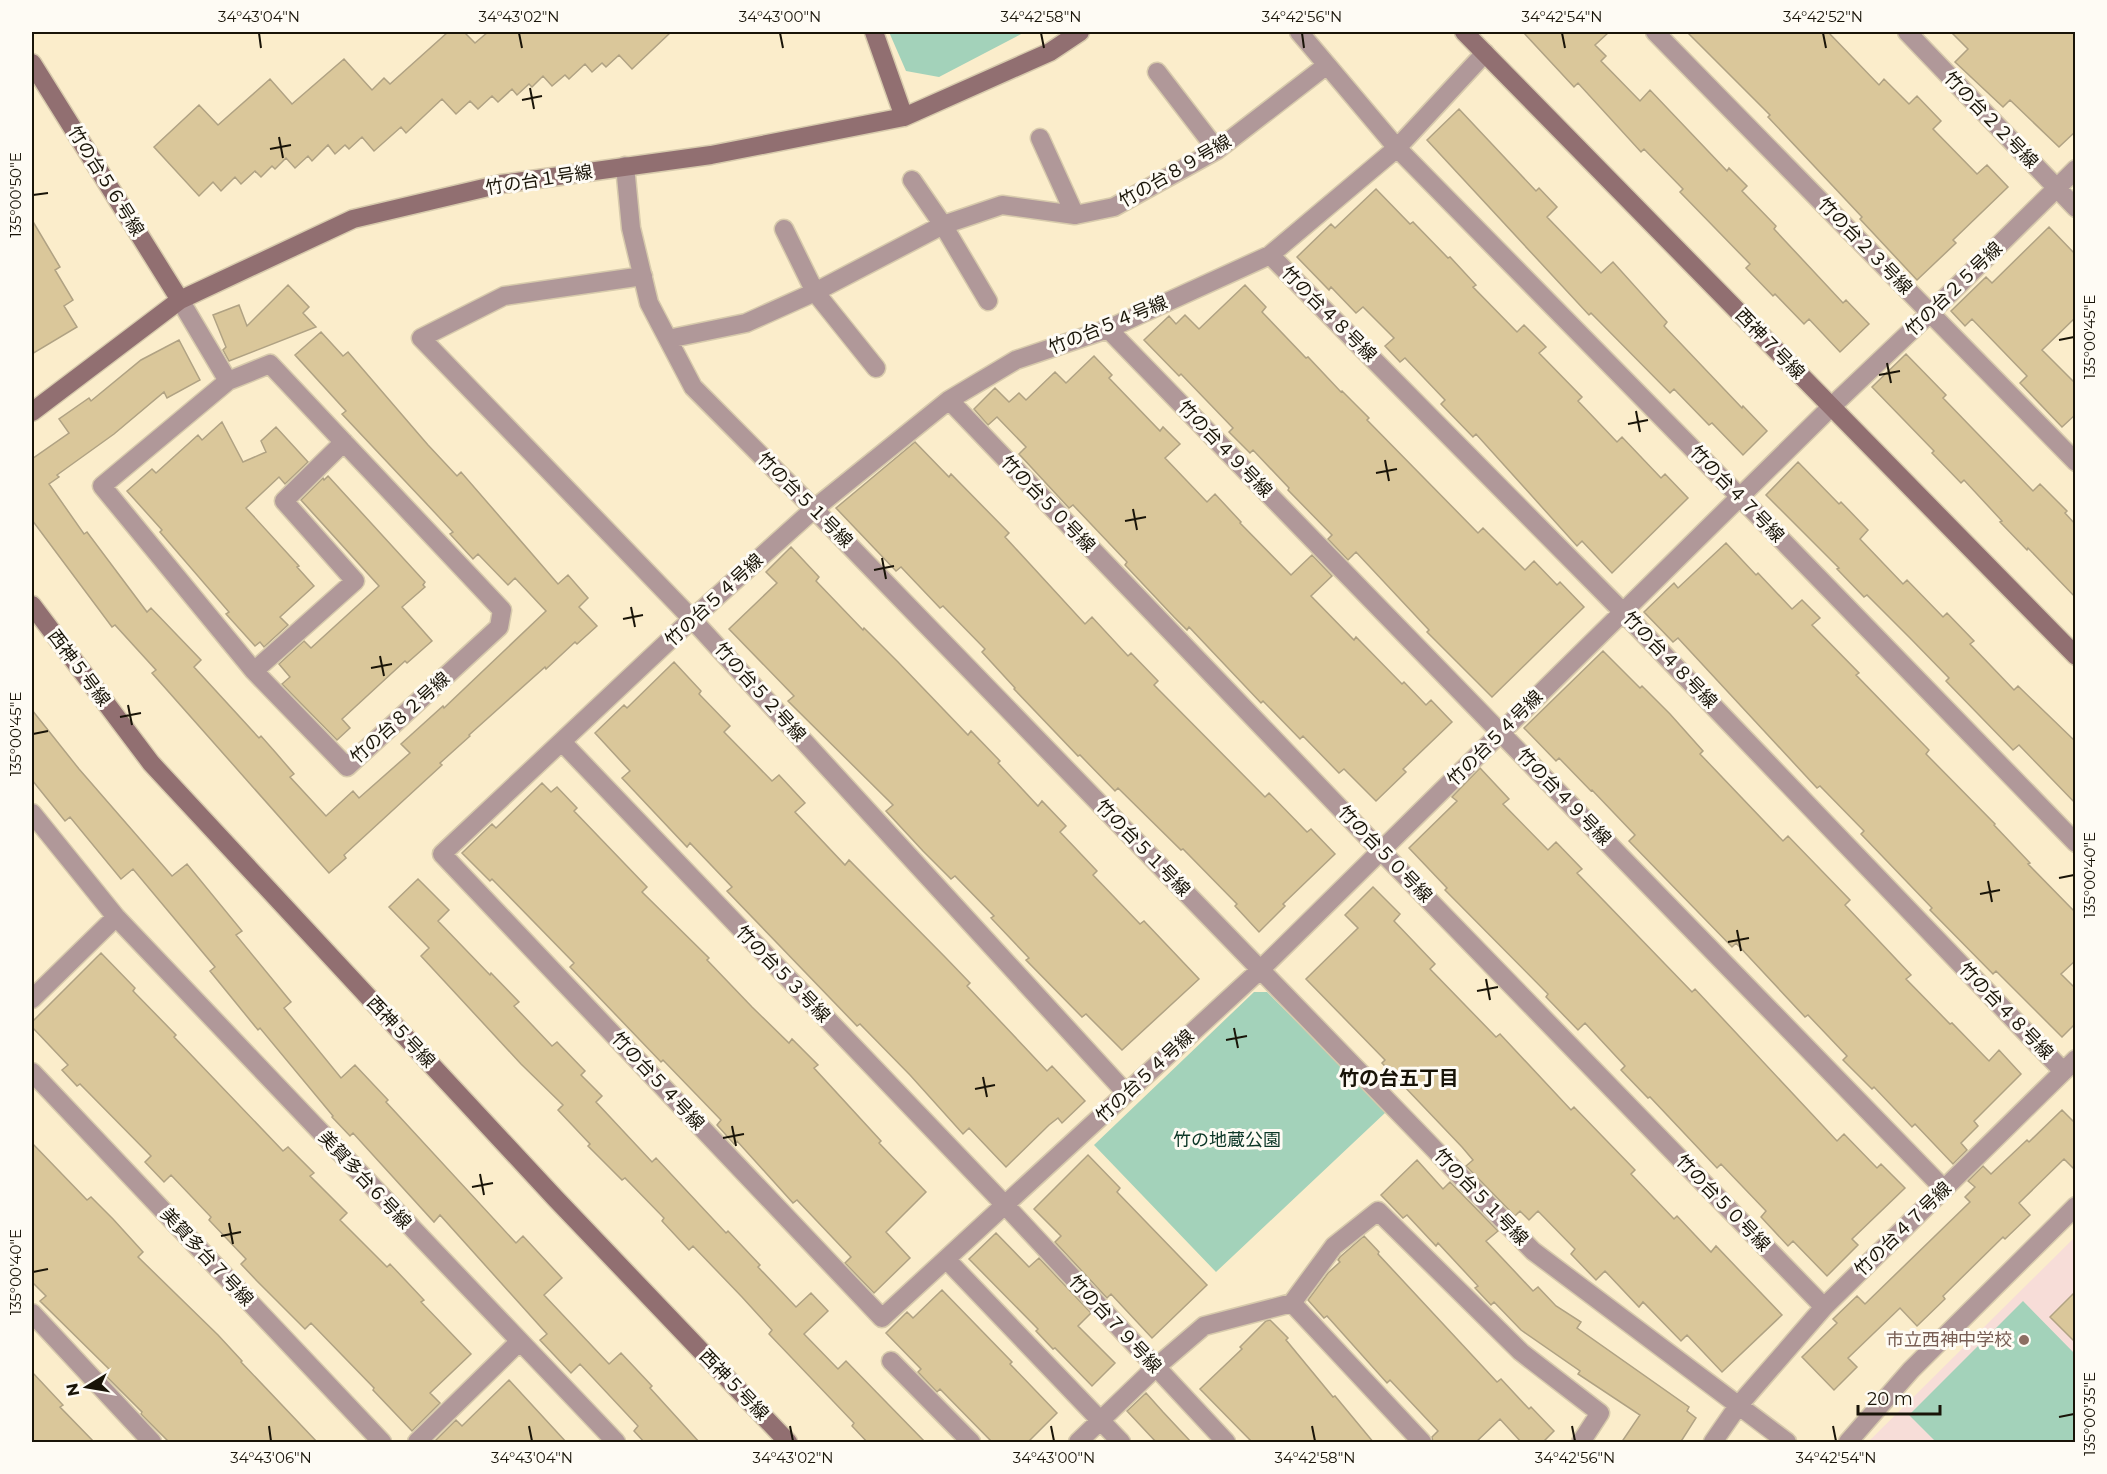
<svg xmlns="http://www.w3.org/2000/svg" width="2107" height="1474" font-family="Montserrat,'Noto Sans JP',sans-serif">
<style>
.education{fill:#f7ddd8}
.green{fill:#a3d2ba}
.building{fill:#dac79a;stroke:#b0a283;stroke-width:1.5}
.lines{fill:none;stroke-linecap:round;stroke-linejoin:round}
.street-casing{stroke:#d7caac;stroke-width:21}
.secondary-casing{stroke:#d7caac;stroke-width:21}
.street{stroke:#b09899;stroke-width:18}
.secondary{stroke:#916f71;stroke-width:18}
.ticks{fill:none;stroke:#191408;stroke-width:2}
.education-dot{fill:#8d6e63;stroke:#fefbf4;stroke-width:2}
.labels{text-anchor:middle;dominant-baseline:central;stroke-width:6;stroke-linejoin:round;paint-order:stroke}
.street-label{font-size:18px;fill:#191408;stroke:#fefbf4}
.park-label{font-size:18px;fill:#0b3626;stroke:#fefbf4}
.education-label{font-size:18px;fill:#785e54;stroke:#fefbf4;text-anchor:end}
.neighbourhood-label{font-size:20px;font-weight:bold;fill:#191408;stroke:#fefbf4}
.neatline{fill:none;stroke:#191408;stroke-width:2}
.ticks-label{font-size:15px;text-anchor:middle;fill:#191408}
</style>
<rect width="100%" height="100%" fill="#fbedcb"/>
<path class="education" d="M2075,1237V1442H1868Z"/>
<path class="green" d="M889,32H1025L939,77L906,71Z
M1254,992H1267L1386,1112L1216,1272L1094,1145Z
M2023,1301L2075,1354V1442H1936L1909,1415Z"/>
<path class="building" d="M448,32H464L475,43L488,32H671L632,69L619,55L606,67L602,63L592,72L585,64L569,79L565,75L552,86L543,76L532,87L529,84L517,95L512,89L498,102L492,96L478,109L470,101L456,114L442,99L406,133L401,127L374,151L362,137L349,149L345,145L335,154L328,145L312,161L308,156L295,168L286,158L275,169L272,166L261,177L255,171L241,184L235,177L221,191L213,182L199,196L154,147L199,105L218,125L270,79L292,104L344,59L372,90L384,78L390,84Z
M1523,32H1609L1595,45L1606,56L1601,61L1640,101L1650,90L1727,171L1729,168L1747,186L1742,191L1776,226L1774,229L1843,303L1846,300L1869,324L1840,352L1809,319L1804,324L1775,294L1773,296L1746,268L1750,264L1680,192L1683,189L1644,149L1641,152L1578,83L1574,87Z
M1687,32H1828L1879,85L1884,79L1909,104L1917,96L1941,121L1933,129L1977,174L1987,165L2008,187L1953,240L1956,243L1917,280L1860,219L1862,217L1768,117L1770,115Z
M1951,32H2076V131L2059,147L2010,100L2003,107L1955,62L1968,49Z
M1459,109L1536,191L1539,188L1557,207L1547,217L1601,273L1613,262L1667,322L1664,326L1742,408L1743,406L1767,431L1743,455L1712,423L1709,425L1674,389L1670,393L1591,313L1589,315L1427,140Z
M1376,189L1410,224L1413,222L1448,258L1450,257L1476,285L1473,287L1517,332L1524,325L1546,347L1539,353L1582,397L1578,401L1617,442L1622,437L1661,478L1665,474L1688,498L1612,573L1582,541L1577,546L1476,434L1473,437L1441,404L1445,400L1405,358L1400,362L1385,346L1394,338L1363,307L1356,313L1331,287L1329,290L1297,257L1331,224L1335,228Z
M32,220L60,267L55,270L73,300L64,306L77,327L32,354Z
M2049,227L2076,255V317L2042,350L2076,384V414L2062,427L2020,383L2027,376L1972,319L1965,326L1951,311L1986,277L1992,283Z
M288,285L309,307L303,313L316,327L229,361L223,350L226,347L213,315L239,305L247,326Z
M1245,285L1266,307L1262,312L1306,358L1308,357L1341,392L1342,391L1369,418L1367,420L1478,533L1483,528L1525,570L1534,561L1557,585L1560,582L1584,607L1492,697L1427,632L1429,630L1356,552L1348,560L1328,539L1332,535L1288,490L1289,488L1253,450L1250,453L1229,432L1233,428L1181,374L1179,376L1144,340L1169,316L1176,324L1185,315L1199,329Z
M321,332L343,356L348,352L428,445L457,476L461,472L558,584L568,575L588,598L579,607L597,626L577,644L575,642L546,669L545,667L469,735L470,736L440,763L442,765L356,844L344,855L346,858L329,873L152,673L156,670L115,625L112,627L32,520V459L69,433L59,419L89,398L91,401L141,360L179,340L200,380L167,398L164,392L114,434L57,475L59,477L49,484L84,534L87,532L147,612L151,608L201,660L194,667L259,738L261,736L276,753L294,774L290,777L326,816L353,791L359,798L410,753L401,744L443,706L444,708L546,611L515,578L508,585L478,554L473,559L450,534L453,532L342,414L346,411L295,355Z
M1906,354L1946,395L1943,398L2033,491L2040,484L2067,511L2065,513L2076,525V598L2028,548L2027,550L2000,522L2002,521L1964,480L1961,483L1932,453L1934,451L1872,387Z
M1094,356L1112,375L1109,378L1160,431L1163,427L1180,444L1165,458L1207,502L1215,494L1241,522L1240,523L1291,575L1312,555L1332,576L1311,596L1354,640L1356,637L1402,684L1404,682L1426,705L1431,700L1452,722L1403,769L1406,772L1376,801L1344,769L1339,773L1303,736L1300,739L1263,701L1261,703L1189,627L1187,630L1174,617L1125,565L1127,562L1073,505L1069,508L1019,454L1026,447L997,417L988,425L974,409L995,388L1009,402L1019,393L1026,400L1055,372L1066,383Z
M222,422L243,462L266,452L261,441L276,427L308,462L285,484L279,477L246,508L299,566L297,567L314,586L280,617L288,625L264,647L260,642L255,646L226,614L229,612L160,532L162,530L127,491L152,469L156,473L198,435L202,440Z
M915,442L949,477L951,474L1009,533L1005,537L1085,624L1092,617L1128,656L1131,653L1158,681L1154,685L1265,797L1269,793L1307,832L1311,829L1335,854L1283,904L1285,906L1259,932L1235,906L1237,904L1183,849L1181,850L1118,788L1115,791L1080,755L1078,756L1014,689L1015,688L982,652L985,649L943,606L940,608L901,567L896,571L836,508Z
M1798,462L1839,504L1841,502L1868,530L1860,539L1903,584L1907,580L1943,617L1947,613L1974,641L1970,644L2014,690L2018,686L2076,742V804L2019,745L2013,750L1946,681L1949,678L1910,638L1867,595L1864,597L1837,569L1839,568L1766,495Z
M328,476L425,582L423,585L425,587L402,607L432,641L407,663L405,661L342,719L350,728L337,740L282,684L290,677L279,664L304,641L311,648L379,586L301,500L323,478L324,480Z
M1726,543L1756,575L1758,573L1792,609L1802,600L1820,618L1812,625L1859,673L1856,675L1929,750L1926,754L1995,824L1994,825L2030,863L2028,864L2076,913V960L2061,974L2076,989V1023L2062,1037L1996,971L1993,974L1930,910L1932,908L1861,834L1864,831L1820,786L1817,788L1678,638L1673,642L1644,612L1674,583L1678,588Z
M791,547L819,577L816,581L863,630L864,628L898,662L968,735L971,731L1000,761L998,763L1038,806L1042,801L1066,826L1060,832L1097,871L1093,875L1140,924L1144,921L1199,979L1122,1050L1086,1014L1082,1017L1026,960L1029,958L991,918L994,916L955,876L951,879L923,851L886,811L893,805L788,701L794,696L729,629L777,583L766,572Z
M1603,651L1640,688L1642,686L1670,714L1703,751L1700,754L1783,841L1788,836L1850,900L1845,905L1911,975L1906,979L1950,1024L1952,1023L1989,1061L1999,1050L2021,1074L1974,1121L1978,1126L1961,1143L1967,1150L1953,1164L1915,1124L1912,1127L1874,1087L1872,1089L1843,1060L1847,1056L1808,1015L1805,1017L1736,943L1732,947L1629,841L1635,835L1592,790L1591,791L1559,758L1556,761L1524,728Z
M674,662L701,691L699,694L730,726L724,732L772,781L779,775L805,803L795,812L845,865L849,860L945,957L970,983L967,986L1047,1071L1052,1066L1085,1101L1062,1123L1058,1118L1049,1125L1006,1167L969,1128L963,1134L910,1075L860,1024L857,1026L727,891L732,887L690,843L687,847L622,778L630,771L595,733L624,705L627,708Z
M32,710L79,769L172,876L187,864L242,931L236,935L291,1002L284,1008L341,1078L355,1065L388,1100L386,1102L516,1243L523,1236L562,1278L544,1295L609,1364L621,1353L652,1386L650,1388L700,1443H645L634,1431L638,1426L580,1364L571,1373L540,1340L547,1334L440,1215L434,1222L353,1133L350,1136L332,1117L333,1116L260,1028L258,1030L210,971L215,967L133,869L121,879L70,817L65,821L32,780Z
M1480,768L1509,799L1503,804L1548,850L1556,842L1582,869L1577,873L1692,992L1695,989L1837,1141L1844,1134L1877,1168L1881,1164L1905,1188L1852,1239L1858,1245L1827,1276L1793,1241L1788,1246L1761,1217L1766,1211L1721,1164L1717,1168L1650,1097L1648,1098L1621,1070L1625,1066L1585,1023L1578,1030L1546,997L1548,994L1445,890L1447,888L1409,848L1457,801L1452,797Z
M542,783L551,792L557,787L577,808L574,811L647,887L642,892L709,958L707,960L752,1007L789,1043L792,1039L818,1065L814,1068L881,1141L879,1143L926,1192L886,1232L910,1258L874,1293L845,1263L851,1257L797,1200L793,1203L737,1141L734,1144L717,1125L721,1120L663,1060L661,1062L570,967L574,963L492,879L490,881L462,853L492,824L496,828Z
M418,879L449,910L438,921L490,975L491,973L519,1002L514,1006L552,1046L557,1042L585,1071L581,1075L602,1096L596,1102L652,1162L656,1158L726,1233L728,1231L760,1265L758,1267L796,1307L811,1293L828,1311L804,1334L838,1369L846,1361L926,1443H868L852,1426L854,1423L769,1334L772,1330L742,1297L693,1246L689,1250L662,1221L664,1218L625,1178L622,1180L588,1146L590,1144L558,1110L563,1105L521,1064L421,956L429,948L389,907Z
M1373,887L1400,914L1394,921L1435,964L1430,969L1496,1037L1500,1034L1571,1110L1574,1107L1635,1170L1631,1174L1674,1219L1677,1216L1711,1252L1716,1246L1782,1315L1722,1372L1687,1335L1681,1341L1643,1302L1639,1307L1605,1271L1596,1280L1571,1254L1575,1249L1538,1211L1529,1220L1520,1211L1515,1216L1466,1166L1473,1160L1462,1147L1382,1063L1385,1060L1306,979L1358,928L1345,915Z
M101,953L135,988L133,991L176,1035L174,1037L283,1151L288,1147L314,1173L310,1176L347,1213L340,1220L387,1267L390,1264L424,1300L421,1302L471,1354L430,1393L440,1403L412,1431L373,1390L374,1388L311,1323L305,1329L257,1281L241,1264L246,1259L209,1220L211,1217L171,1175L164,1182L145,1162L151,1156L80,1084L77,1086L62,1070L68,1065L32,1027V1022Z
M2062,1110L2076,1124V1171L2064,1159L2019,1203L2030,1215L2005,1239L2003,1237L1943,1296L1945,1299L1917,1326L1900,1308L1848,1358L1857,1367L1834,1390L1802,1357L1837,1323L1833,1319L1857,1296L1865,1304L1970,1202L1965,1197L1975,1187L1968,1181L1983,1166L1991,1174L2027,1140L2029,1142Z
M32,1143L87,1200L91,1197L113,1219L143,1252L138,1257L218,1335L242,1361L241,1362L318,1443H170L141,1414L142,1412L104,1374L109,1369L40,1301L46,1296L32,1282Z
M1088,1155L1120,1188L1117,1192L1207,1285L1152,1338L1111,1294L1107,1298L1055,1242L1061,1236L1034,1209Z
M1417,1160L1443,1189L1450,1182L1498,1231L1486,1241L1533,1291L1538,1287L1556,1306L1581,1322L1577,1328L1689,1407L1687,1411L1696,1418L1680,1443H1621L1640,1415L1578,1374L1580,1371L1521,1330L1494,1302L1491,1305L1475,1288L1478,1286L1438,1243L1436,1246L1407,1215L1403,1218L1381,1195Z
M996,1233L1029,1267L1039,1258L1091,1313L1078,1326L1115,1363L1092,1386L1055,1348L1053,1349L1036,1331L1038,1329L971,1261L969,1259Z
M1364,1236L1379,1252L1378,1254L1497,1382L1501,1379L1529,1409L1531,1407L1554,1431L1542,1443H1522L1500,1419L1475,1443H1433L1432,1437L1438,1431L1390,1380L1387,1383L1327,1316L1324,1318L1308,1300L1328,1273L1340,1262L1338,1260L1340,1257Z
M942,1290L1012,1362L1010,1364L1057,1413L1027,1443H993L940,1389L937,1392L918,1372L921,1369L886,1333L907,1312L913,1318Z
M2076,1291V1343L2050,1317Z
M1270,1320L1288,1338L1286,1340L1333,1397L1335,1396L1374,1443H1253L1200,1389L1242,1349L1240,1347L1266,1321Z
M32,1372L63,1405L60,1407L95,1443H32Z
M509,1380L567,1443H433L456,1420L462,1426Z
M1146,1393L1163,1412L1192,1443H1157L1127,1411Z"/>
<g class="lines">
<g class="street-casing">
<path id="street" d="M1299,32L1327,65
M1655,32L2076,462
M1907,32L2076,208
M1485,53L1397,148L1270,255L1108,329L1016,360L949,400L814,509L692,619L442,854L882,1318L1260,970L1831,407L1930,313L2076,169
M1157,72L1217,150
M1040,138L1075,215
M625,166L631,228L649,303L693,387L814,509L1533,1251L1787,1442
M912,180L943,225L988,301
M784,229L815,292L876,368
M1270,255L1623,612L2063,1071
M643,276L504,296L421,338L692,619L1126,1093
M180,300L228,381L270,364L502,610L499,627L347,767L254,671L102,486L228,381
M1108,329L1944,1189
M668,339L746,323L815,292L943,225L1002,205L1075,215L1114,207L1217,150L1327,65L1397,148L1740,497L2076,843
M949,400L1381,851L1824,1307
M254,671L355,581L284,501L344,442
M562,742L1005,1205L1226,1442
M32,813L116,917L616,1442
M32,999L116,917
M32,1072L382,1442
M946,1259L1121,1442
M1292,1303L1422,1442
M32,1313L152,1442
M891,1361L971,1442
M417,1442L519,1342
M1078,1442L1155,1368L1204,1326L1292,1303L1334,1246L1378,1211L1521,1352L1600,1413L1581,1442
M1713,1442L1738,1406L1824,1307L2076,1059
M1848,1442L1911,1370L2076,1206"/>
</g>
<g class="secondary-casing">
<path id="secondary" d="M874,32L904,117
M1464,32L2076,656
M32,63L180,300
M32,412L180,300L353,219L501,184L711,155L904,117L1050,52L1080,32
M32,605L151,763L556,1199L788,1442"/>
</g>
<use href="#street" class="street"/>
<use href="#secondary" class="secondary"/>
</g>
<path class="ticks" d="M259,33L261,48M519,33L522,48M780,33L783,48M1041,33L1044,48M1302,33L1304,48M1562,33L1565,48M1823,33L1826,48M530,88L534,109M522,100L542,96M279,137L283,158M270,149L291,145M33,195L48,193M2059,340L2074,337M1887,363L1891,383M1879,375L1900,371M1636,411L1640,432M1628,424L1648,420M1385,460L1389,481M1376,473L1397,469M1133,509L1137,530M1125,521L1146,517M882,558L886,579M874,570L894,566M631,607L635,627M623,619L643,615M380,656L384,676M371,668L392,664M128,705L132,725M120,717L141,713M33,734L48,731M2059,878L2074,875M1988,881L1992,902M1980,894L2000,890M1737,930L1741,951M1728,942L1749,938M1486,979L1490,1000M1477,991L1498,987M1234,1028L1238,1048M1226,1040L1247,1036M983,1077L987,1097M975,1089L995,1085M732,1126L736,1146M723,1138L744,1134M480,1174L484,1195M472,1187L493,1183M229,1223L233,1244M221,1236L241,1232M33,1272L48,1269M2059,1417L2074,1414M269,1426L271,1441M529,1426L532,1441M790,1426L793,1441M1051,1426L1054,1441M1312,1426L1315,1441M1572,1426L1575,1441M1833,1426L1836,1441"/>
<circle class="education-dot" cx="2024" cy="1340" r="6"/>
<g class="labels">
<g class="street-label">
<text transform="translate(1991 120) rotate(46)">竹の台２２号線</text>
<text transform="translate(1175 171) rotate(-30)">竹の台８９号線</text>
<text transform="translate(539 180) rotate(-9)">竹の台１号線</text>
<text transform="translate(106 181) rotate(58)">竹の台５６号線</text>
<text transform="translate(1865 246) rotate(46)">竹の台２３号線</text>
<text transform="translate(1954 289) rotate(-44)">竹の台２５号線</text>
<text transform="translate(1329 314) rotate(45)">竹の台４８号線</text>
<text transform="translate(1108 325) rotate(-22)">竹の台５４号線</text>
<text transform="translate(1770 344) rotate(46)">西神７号線</text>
<text transform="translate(1225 449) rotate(46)">竹の台４９号線</text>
<text transform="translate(1737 494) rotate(46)">竹の台４７号線</text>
<text transform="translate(805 500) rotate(45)">竹の台５１号線</text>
<text transform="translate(1048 504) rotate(46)">竹の台５０号線</text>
<text transform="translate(714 600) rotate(-43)">竹の台５４号線</text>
<text transform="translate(1670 660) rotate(46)">竹の台４８号線</text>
<text transform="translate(79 668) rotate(53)">西神５号線</text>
<text transform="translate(760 692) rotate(48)">竹の台５２号線</text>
<text transform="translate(400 718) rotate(-42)">竹の台８２号線</text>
<text transform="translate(1495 738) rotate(-45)">竹の台５４号線</text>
<text transform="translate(1564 797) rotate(46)">竹の台４９号線</text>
<text transform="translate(1143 848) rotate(46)">竹の台５１号線</text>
<text transform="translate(1385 854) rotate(46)">竹の台５０号線</text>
<text transform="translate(783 974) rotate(46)">竹の台５３号線</text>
<text transform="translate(2006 1011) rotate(46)">竹の台４８号線</text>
<text transform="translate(401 1032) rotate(47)">西神５号線</text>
<text transform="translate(1145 1076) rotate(-43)">竹の台５４号線</text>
<text transform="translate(658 1081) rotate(47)">竹の台５４号線</text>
<text transform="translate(365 1180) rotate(47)">美賀多台６号線</text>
<text transform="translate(1481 1197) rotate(46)">竹の台５１号線</text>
<text transform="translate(1723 1203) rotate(46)">竹の台５０号線</text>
<text transform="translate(1903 1229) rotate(-44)">竹の台４７号線</text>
<text transform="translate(207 1257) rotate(47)">美賀多台７号線</text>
<text transform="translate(1115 1324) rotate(47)">竹の台７９号線</text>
<text transform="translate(734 1385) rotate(46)">西神５号線</text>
</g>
<g class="park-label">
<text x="1227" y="1140">竹の地蔵公園</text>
</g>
<g class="education-label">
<text x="2012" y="1340">市立西神中学校</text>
</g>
<g class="neighbourhood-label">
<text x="1399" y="1078">竹の台五丁目</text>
</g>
</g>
<rect width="2107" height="1474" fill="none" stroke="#fefbf4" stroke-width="66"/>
<g transform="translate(87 1387) rotate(259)" stroke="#fefbf4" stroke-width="4.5" paint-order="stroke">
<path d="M0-4.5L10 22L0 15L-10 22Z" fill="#191408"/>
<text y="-9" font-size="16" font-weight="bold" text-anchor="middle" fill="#191408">N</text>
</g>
<path d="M1858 1405v9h82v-9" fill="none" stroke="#191408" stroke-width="3"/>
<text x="1867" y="1405" font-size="18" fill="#191408" stroke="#fefbf4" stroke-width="4.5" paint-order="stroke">20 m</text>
<rect x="33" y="33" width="2041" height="1408" class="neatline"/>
<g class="ticks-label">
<text x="259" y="22">34°43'04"N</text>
<text x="519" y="22">34°43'02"N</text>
<text x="780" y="22">34°43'00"N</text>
<text x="1041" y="22">34°42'58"N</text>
<text x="1302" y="22">34°42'56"N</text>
<text x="1562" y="22">34°42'54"N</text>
<text x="1823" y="22">34°42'52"N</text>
<text transform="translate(16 195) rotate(-90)" y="5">135°00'50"E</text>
<text transform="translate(2090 337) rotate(-90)" y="5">135°00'45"E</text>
<text transform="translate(16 734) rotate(-90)" y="5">135°00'45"E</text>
<text transform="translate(2090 875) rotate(-90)" y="5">135°00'40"E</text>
<text transform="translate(16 1272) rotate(-90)" y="5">135°00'40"E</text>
<text transform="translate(2090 1414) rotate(-90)" y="5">135°00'35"E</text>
<text x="271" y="1463">34°43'06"N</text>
<text x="532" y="1463">34°43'04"N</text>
<text x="793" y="1463">34°43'02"N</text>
<text x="1054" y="1463">34°43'00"N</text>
<text x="1315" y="1463">34°42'58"N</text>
<text x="1575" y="1463">34°42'56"N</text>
<text x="1836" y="1463">34°42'54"N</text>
</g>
</svg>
